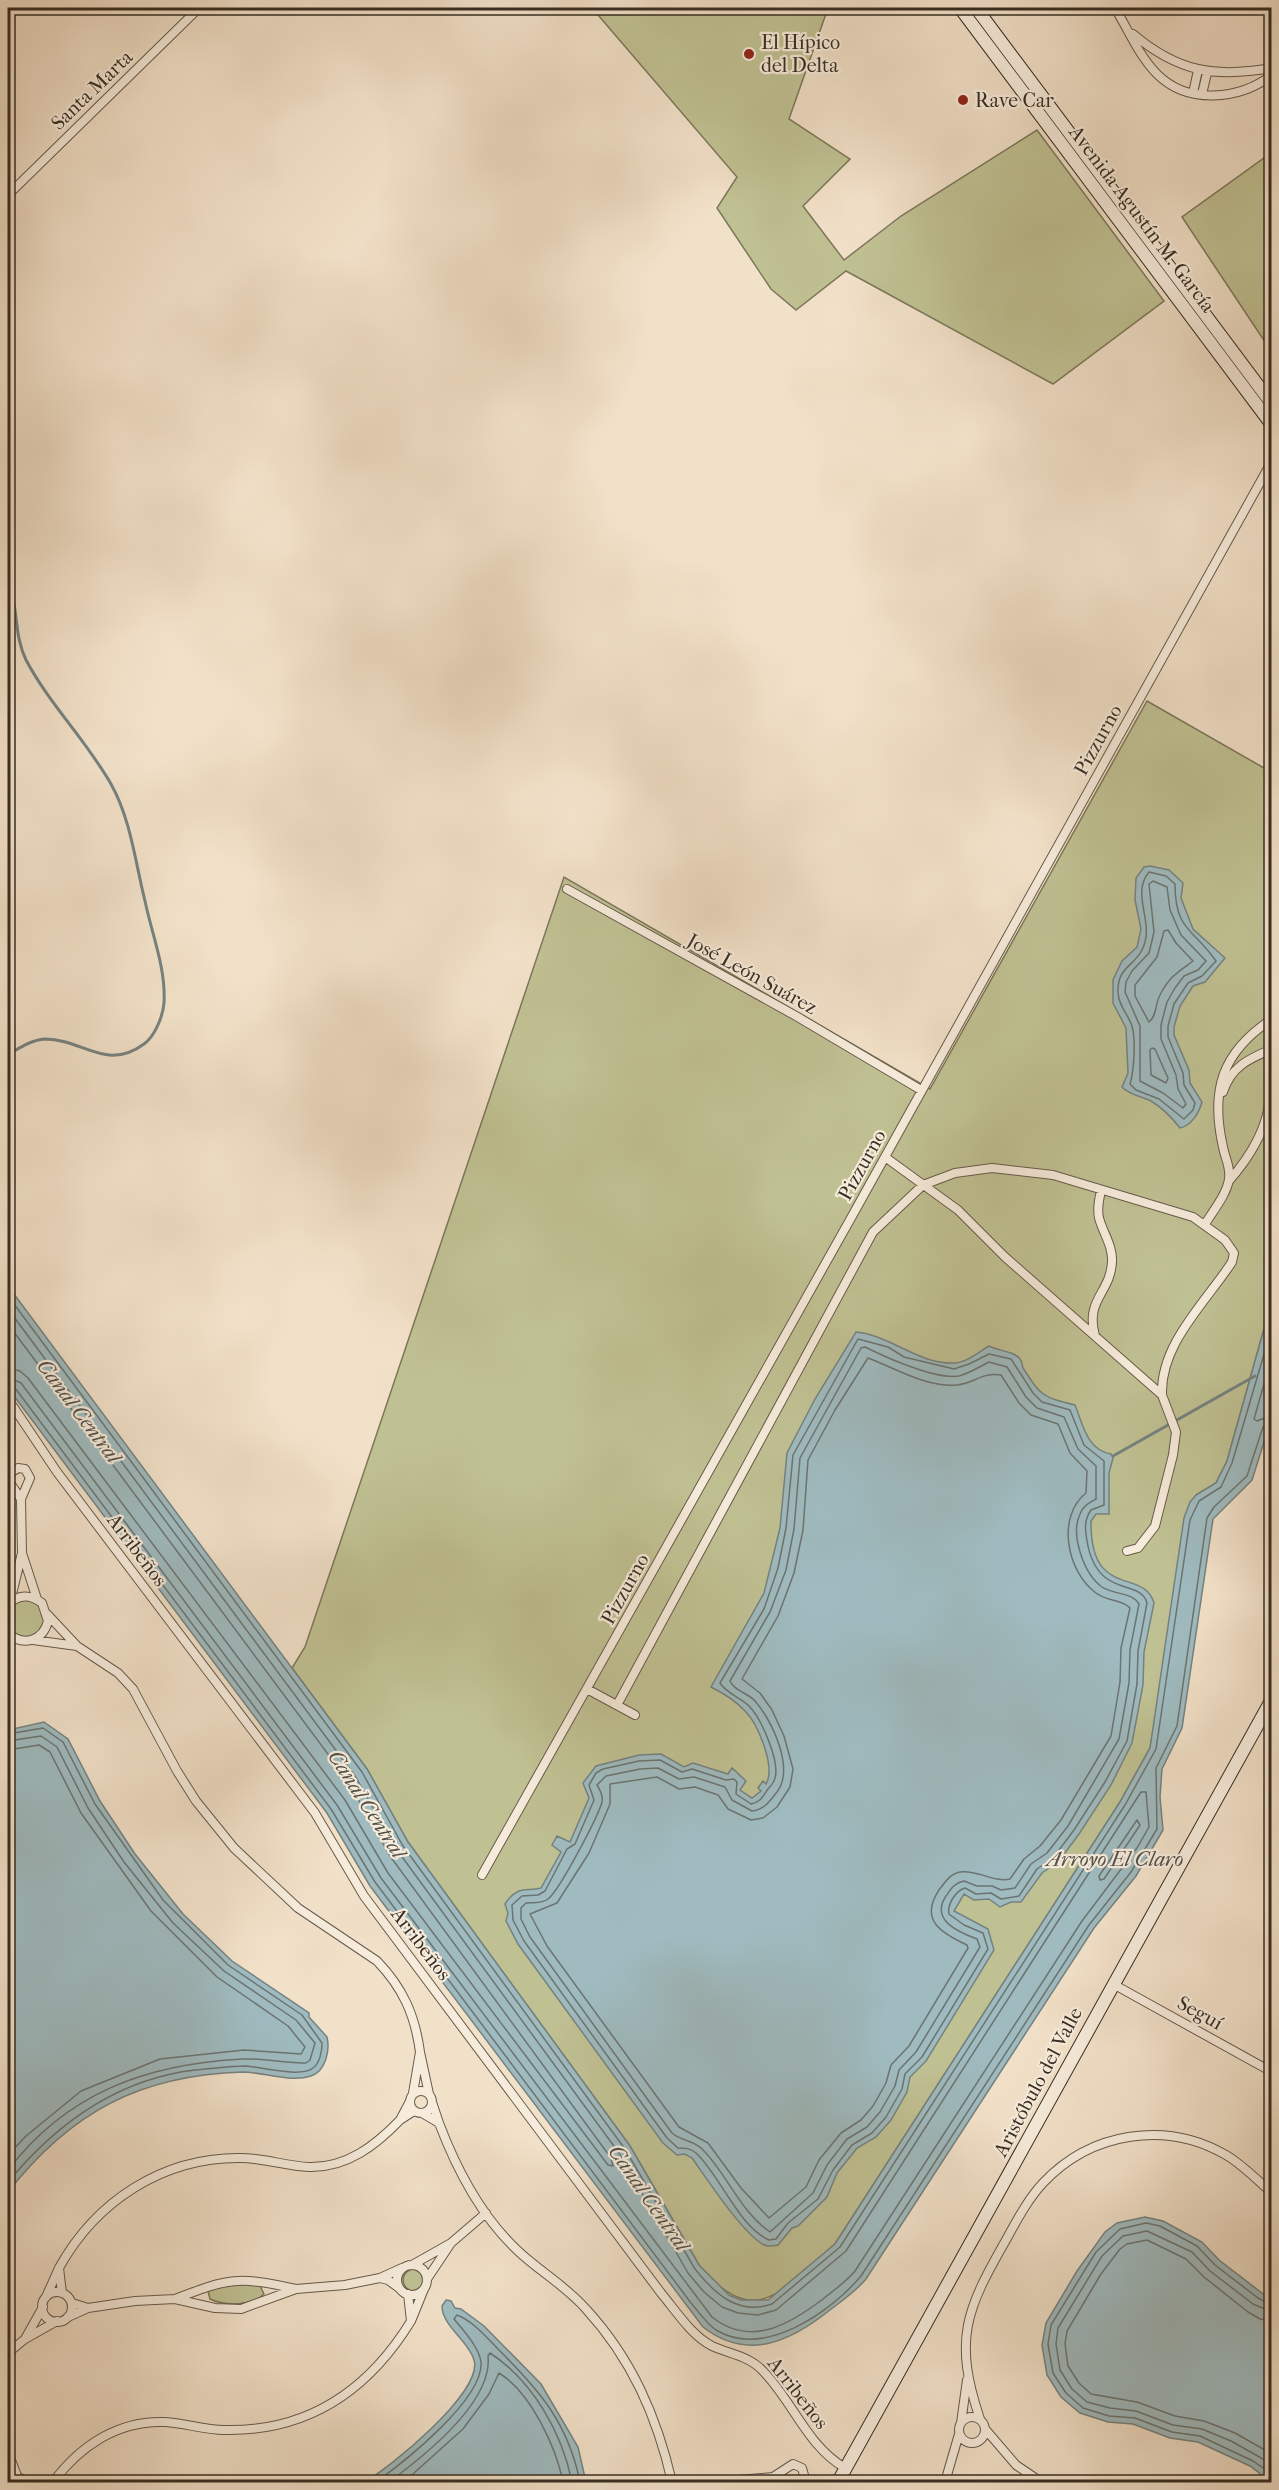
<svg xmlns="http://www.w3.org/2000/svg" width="1279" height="2490" font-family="'IM FELL French Canon',serif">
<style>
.green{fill:#c0c193;stroke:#7c775a;stroke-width:1.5}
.water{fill:#9fbbc0;stroke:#758281;stroke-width:1.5}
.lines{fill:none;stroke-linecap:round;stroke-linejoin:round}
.shore{stroke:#6b7471;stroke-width:1.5}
.stream{stroke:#758281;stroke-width:3}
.street-casing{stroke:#665a4c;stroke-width:10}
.secondary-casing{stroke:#372d22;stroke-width:14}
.street{stroke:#f7ecdc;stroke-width:8}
.secondary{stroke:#f7ecdc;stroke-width:12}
.poi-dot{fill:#8f2418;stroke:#f7ecdc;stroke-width:2}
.labels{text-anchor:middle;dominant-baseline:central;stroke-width:4.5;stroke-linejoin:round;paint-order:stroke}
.poi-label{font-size:20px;fill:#372d22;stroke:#f7ecdc;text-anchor:start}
.street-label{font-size:20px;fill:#372d22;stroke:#f7ecdc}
.water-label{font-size:21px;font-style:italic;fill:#51504a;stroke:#f7ecdc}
</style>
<rect width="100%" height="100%" fill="#f2e1c9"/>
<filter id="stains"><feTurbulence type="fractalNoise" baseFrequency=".00333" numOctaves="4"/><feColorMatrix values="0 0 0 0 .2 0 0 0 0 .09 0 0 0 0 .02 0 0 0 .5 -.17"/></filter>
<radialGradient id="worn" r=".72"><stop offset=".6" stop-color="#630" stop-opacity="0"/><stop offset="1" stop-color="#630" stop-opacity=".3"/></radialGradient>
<path class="green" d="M592,8H828L789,119L850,159L803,206L844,260L901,216L1037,130L1164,301L1053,384L846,271L796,310L771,289L717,208L737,177Z
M1271,153V351L1182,217Z
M1147,701L1271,772V1304L1227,1461L1216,1483L1196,1495L1150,1748L1120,1802L835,2244C784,2288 756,2334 699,2265L630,2146L408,1842L367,1769L292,1668L305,1647L564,877L930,1089Z
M7 1618a19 19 0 1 1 38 0a19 19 0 1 1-38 0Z
M403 2280a11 11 0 1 1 22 0a11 11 0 1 1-22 0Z
M259,2284L264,2294C253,2306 224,2306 210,2299L208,2291L217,2285Z"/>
<path class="water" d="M1150,866L1169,870L1183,883L1181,898L1193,929L1225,958L1205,982L1193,986L1180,1006L1174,1027V1035L1189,1070L1190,1083L1202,1102C1199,1113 1191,1126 1180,1128C1173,1119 1161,1107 1151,1101C1141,1096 1129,1095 1122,1087L1128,1073L1126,1028L1113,1003V980L1122,961L1137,947L1141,929L1135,900L1136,878L1144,867Z
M8,1286L367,1769L408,1842L630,2146L699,2265L729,2295L741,2300H768L835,2244L1120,1802L1150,1748L1184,1518L1190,1502L1196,1495L1216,1483L1227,1461L1271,1304V1420L1252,1480L1213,1519L1182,1728L1162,1769L1160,1797L1163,1830L1136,1876L1094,1928L866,2279C856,2291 843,2300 830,2310C791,2341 748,2362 703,2327L370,1886L327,1813L8,1388Z
M856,1332C890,1335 919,1365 955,1363C967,1362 979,1352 989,1346C998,1351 1014,1351 1020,1359C1022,1361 1022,1365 1023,1368C1041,1396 1042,1397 1075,1405C1083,1425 1087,1450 1111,1454L1113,1458L1109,1473V1514H1096L1091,1521C1090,1601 1144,1567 1154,1603L1144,1652L1143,1685L1132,1743L1111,1785L1079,1834L1059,1861L1042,1873L1021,1902H1011L1000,1907L989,1899L974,1900L964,1894L954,1911L988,1929L994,1950L926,2061L910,2077L907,2092L891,2120L876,2137L857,2148L837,2173L827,2197L798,2226L792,2228L778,2245C773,2246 769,2247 764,2245C743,2234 707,2179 692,2158L685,2154L677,2155L663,2143L518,1944L506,1921L508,1913L505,1904C517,1885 526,1892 541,1888L561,1852L552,1845L557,1836L570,1842L589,1798L583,1783L596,1766L639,1755L661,1754L684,1767L693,1763L728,1774L732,1768L746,1781L740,1790L752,1798L761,1791L758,1788L763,1781L766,1784C776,1767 758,1724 745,1711C736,1701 721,1692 711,1687L764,1593L780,1528L787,1453L815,1399Z
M44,1722L68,1739L100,1801L135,1854L183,1914L232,1961L309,2013V2017L327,2037C330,2050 326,2071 311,2076C290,2083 264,2072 243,2072C140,2075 71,2112 8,2192V1730Z
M1145,2217L1163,2221L1202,2242L1219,2260L1271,2300V2482L1250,2466L1198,2442L1170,2438L1133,2424L1108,2422L1080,2413L1061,2397L1047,2375L1042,2345L1046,2323L1077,2271L1105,2232L1117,2223Z
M446,2300L451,2301L455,2308L461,2309L484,2326L541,2384L578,2447L586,2482H364C389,2469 484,2391 474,2360C469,2341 442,2326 442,2306Z"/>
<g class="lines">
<path class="shore" d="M1149,872L1166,876L1175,884C1175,931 1193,928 1216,961L1202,976L1188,983L1174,1004L1168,1026V1037L1183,1073L1184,1085L1195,1103L1193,1110L1184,1119L1159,1099L1136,1090L1130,1084C1134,1071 1136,1040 1132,1026C1128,1014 1118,1005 1118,992C1117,968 1133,967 1142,950C1156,923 1130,895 1149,872Z
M1153,881L1167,887L1170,910L1181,935L1206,961L1198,970L1184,976L1175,988L1167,1002L1161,1025V1039L1176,1075L1178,1089L1186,1104L1183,1108L1163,1093L1140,1081V1026L1125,992L1126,982L1132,971L1149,953L1154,932L1149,884Z
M1168,930L1176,943L1193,961C1178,972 1169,977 1160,995C1155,1004 1157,1016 1149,1022L1135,996V985L1157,957L1164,931Z
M1152,1048L1155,1049L1168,1078L1166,1083L1151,1075L1150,1050Z
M8,1296L362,1772L403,1846L625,2149L695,2269C714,2293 738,2316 772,2304L840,2247L1125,1805L1156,1749L1190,1520L1199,1501L1221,1487L1232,1463L1272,1327
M8,1309L355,1776L397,1850L619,2153L688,2273L704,2292L722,2307L738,2313L758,2315L776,2310L846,2251L1141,1792H1146L1149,1827L1137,1848L1082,1921L855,2271C846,2282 834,2290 823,2299C790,2324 751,2348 712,2317L381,1878L337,1805L21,1383L8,1377
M8,1324L348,1781L390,1856L611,2158L613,2166L608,2165L388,1873L345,1800L28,1378L20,1371L8,1368
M858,1339L888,1347L904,1357L954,1369L969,1364L989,1354L1011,1359L1033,1393L1042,1402L1070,1410L1084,1445L1104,1461V1505L1091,1510C1084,1520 1085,1529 1087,1541C1097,1600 1141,1578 1147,1603L1138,1651L1137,1684L1127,1741L1105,1782L1074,1830L1053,1858L1037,1869L1019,1896L1001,1899L991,1893L976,1894L965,1888C955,1891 947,1905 949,1914L964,1925L983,1933L988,1949L922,2057L905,2074L902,2089L886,2117L872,2133L852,2145L833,2170L818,2199L788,2223L776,2239L769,2240C738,2226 720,2175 696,2153C690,2148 685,2148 678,2148L667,2138L524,1941L513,1920L512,1905L522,1896L538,1895L545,1891L567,1849L575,1844L594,1800L589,1785L596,1773L603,1769L639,1761L660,1760L682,1772L692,1769L726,1780L734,1779L737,1782L736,1794L751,1804C761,1802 763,1796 768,1789C771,1785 774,1784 775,1778C780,1761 761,1718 749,1706C740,1697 727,1694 720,1683L764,1609L778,1568L786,1528L793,1455Z
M865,1347C885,1357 936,1380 959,1376C970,1373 979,1367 989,1362L1007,1367L1026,1397L1037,1408L1064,1417L1078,1449L1096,1466V1499C1089,1503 1083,1506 1080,1514C1070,1535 1084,1574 1102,1587C1114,1595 1132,1592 1139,1604L1130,1650L1129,1683L1119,1739L1068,1826L1047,1853L1031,1864L1015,1888L1001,1890L992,1886H977L964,1881C954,1883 951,1889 946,1896C930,1920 958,1932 977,1939L980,1947L916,2052L899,2070L895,2086L880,2112L867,2127L847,2139L827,2165L813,2193L770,2232C740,2212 725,2170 701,2148C692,2140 681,2141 672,2133L530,1937L521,1919V1908L526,1903C534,1902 542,1904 548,1899C559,1891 598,1817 602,1802C603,1795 600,1790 597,1785L606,1776L640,1769L658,1768L679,1779L694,1777L725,1787L732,1800L752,1811C764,1810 770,1801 777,1792C795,1768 772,1721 755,1701C748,1693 734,1691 730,1681L770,1612L786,1570L794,1529L800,1458L861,1348Z
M1272,1356L1254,1419L1257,1421L1272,1415
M868,1358C895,1368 927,1388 957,1385C975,1383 982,1372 1001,1375L1019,1403L1031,1415L1058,1424L1070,1453L1087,1471L1086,1493C1056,1517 1067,1572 1096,1593C1106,1601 1123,1600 1130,1608L1121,1648L1120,1682L1111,1736L1061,1820L1040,1846L1024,1859L1010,1879C994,1883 976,1869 960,1872C950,1874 945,1882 939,1890C919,1920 941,1933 967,1945L968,1948L909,2046L891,2065L886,2083L873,2106L861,2120L841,2133L819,2160L806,2187L769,2218L741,2188L708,2143L679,2127L547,1946L530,1914L557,1903L589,1853L610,1804V1784L657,1777L679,1789L695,1787L718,1795L728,1809L751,1820L763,1818L777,1807L790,1787L793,1769L784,1736L772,1710L760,1693L742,1679L778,1616L794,1573L803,1530L808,1460L835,1410Z
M8,1385L15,1388L331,1809L375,1882L691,2303C699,2312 706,2323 716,2330C764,2359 831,2312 861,2276L1089,1925L1131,1872L1157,1829L1156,1768L1177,1726L1207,1518L1214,1507L1247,1476L1263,1427L1272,1423
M8,1734L43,1728L63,1742L95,1804L163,1900L228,1965L302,2015L322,2043C322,2051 320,2063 313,2068C301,2078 261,2067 246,2066C229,2066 211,2069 195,2070C118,2079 56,2124 8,2182
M8,1741L41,1736L57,1747L88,1808L124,1862L173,1923L224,1971L296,2020L315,2043L310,2060L306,2063C287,2063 260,2058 243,2059C147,2064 68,2092 8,2170
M8,1750L39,1745L50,1752L81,1813L151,1911L217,1977L288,2026L305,2047L301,2054L244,2050L160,2059L81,2091L26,2136L8,2155
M1137,1820L1140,1825L1104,1879L1100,1880L1099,1876Z
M1272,2305L1258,2298L1215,2265L1197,2246L1160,2226L1146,2223L1120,2229L1096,2252L1051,2325L1048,2344L1053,2373L1066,2393L1083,2408L1109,2416L1135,2418L1172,2432L1200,2436L1253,2461L1272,2474
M1272,2312L1253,2304L1210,2271L1192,2252L1147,2231L1123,2236L1102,2256L1058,2328L1056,2344L1060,2370L1072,2389L1087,2402L1110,2408L1136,2411L1173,2425L1202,2429L1231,2441L1272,2464
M1272,2321L1260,2319L1248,2312L1204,2277L1186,2259L1147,2240L1127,2244L1120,2249L1101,2274L1067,2331L1065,2344L1068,2366L1079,2383L1091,2394L1137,2402L1175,2416L1204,2421L1235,2433L1272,2454
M376,2482C404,2462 484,2399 481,2362C479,2347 463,2330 454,2319L457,2315C473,2321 487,2338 499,2350C540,2391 568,2423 580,2482
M389,2482C423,2457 493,2402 488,2356L490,2353C533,2381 562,2433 572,2482
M404,2482L463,2429L489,2394L499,2373C531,2393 556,2447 563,2482"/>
<path class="stream" d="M8,581C19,606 13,633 26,660C50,705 86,740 111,784C131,820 135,861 145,901C152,935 166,968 164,1003C163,1016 155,1036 144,1044C106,1072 83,1039 45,1039C31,1040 19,1048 8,1055
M1113,1456L1255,1376"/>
<g class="street-casing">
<path id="street" d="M1115,8C1128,29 1139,56 1157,74C1188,105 1239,100 1272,75
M1133,34C1178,72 1215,78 1272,68
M1193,93L1198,70
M1202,94L1207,73
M8,195L199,8
M567,889L796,1016L921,1090
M1223,1092C1231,1067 1248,1059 1272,1049
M885,1157L958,1210L1005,1257L1162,1395L1176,1432L1173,1455L1155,1526L1138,1548L1127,1551
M1229,1181C1249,1158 1268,1128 1270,1096C1271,1084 1267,1070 1272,1058
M1205,1224C1213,1211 1227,1194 1229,1179C1231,1168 1225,1158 1223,1147C1210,1090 1222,1052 1272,1019
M1095,1336C1085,1299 1110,1294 1112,1262C1113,1246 1103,1233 1099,1218C1097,1209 1099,1199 1101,1191
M8,1399L57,1472L315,1813L364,1896L661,2293C676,2311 691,2335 712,2346C729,2354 749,2356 762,2370C793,2401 806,2445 845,2468
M18,1468L25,1469L30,1478L21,1499L8,1480L9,1474Z
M21,1499L22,1553
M10,1602L22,1553L37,1599
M8,1605C18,1594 30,1594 42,1603L48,1621C43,1641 23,1647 8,1633
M33,1640L77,1646L47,1614
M77,1646L118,1673L133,1689L177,1771L196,1801L234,1848L298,1908L377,1961C403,1988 415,2015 420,2052
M587,1689L635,1715
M617,1705L873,1232L923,1185L955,1173L992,1168L1053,1175L1193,1217L1225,1240L1234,1253L1232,1262C1206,1302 1160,1344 1162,1395
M482,1875L851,1218L1272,461
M1113,1984L1272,2072
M410 2102a11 11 0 1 1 22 0a11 11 0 1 1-22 0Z
M413,2093L420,2052L429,2094
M410,2101L400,2120L414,2111
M422,2113L439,2123L432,2102
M439,2123C456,2168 481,2216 517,2250C539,2271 566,2286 586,2309C632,2359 657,2417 672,2482
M451,2243L486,2213
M412,2265L451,2243L427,2279
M397 2280a15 15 0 1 1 30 0a15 15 0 1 1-30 0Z
M59,2268C96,2201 163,2157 241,2158C264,2158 286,2166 309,2167C347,2168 376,2145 400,2120
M399,2288L388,2280L380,2278L402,2268
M42 2307a15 15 0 1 1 30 0a15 15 0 1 1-30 0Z
M408,2294L411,2321L424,2289
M46,2297L59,2268L62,2293
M175,2299C229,2278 238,2276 296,2289
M43,2307L25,2339L57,2321
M88,2308L135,2301L175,2299L215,2308L241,2309L296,2289L345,2285L380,2278
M68,2317L88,2308L72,2303
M8,2353L25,2339
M959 2430a13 13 0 1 1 26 0a13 13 0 1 1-26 0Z
M980,2419C953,2339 966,2310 1006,2240C1017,2220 1028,2199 1043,2183C1091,2132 1166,2120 1226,2155C1243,2165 1257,2180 1272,2193
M961,2423L967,2380
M986,2430L1016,2465L1041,2482
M8,2452L17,2476
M18,2482L17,2476L26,2482
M53,2482C80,2446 118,2420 165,2422C185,2423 204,2430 224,2430C308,2432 368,2391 411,2321
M715,2482L773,2477
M783,2482L773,2477L793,2464L802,2468L804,2475L802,2482
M945,2482L959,2434"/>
</g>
<g class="secondary-casing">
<path id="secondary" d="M960,8L1272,425
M976,8L1272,404
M838,2482L1272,1699"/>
</g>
<use href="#street" class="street"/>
<use href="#secondary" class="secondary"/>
</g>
<g class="poi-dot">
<circle cx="749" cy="54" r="6"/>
<circle cx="963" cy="100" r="6"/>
</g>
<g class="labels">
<g class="poi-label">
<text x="761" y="42">El Hípico<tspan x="761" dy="23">del Delta</tspan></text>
<text x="975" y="100">Rave Car</text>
</g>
<g class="street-label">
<text transform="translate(92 90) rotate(-44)">Santa Marta</text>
<text transform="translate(1142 219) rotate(53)">Avenida Agustín M. García</text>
<text transform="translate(1098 740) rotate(-61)">Pizzurno</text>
<text transform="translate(752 974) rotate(29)">José León Suárez</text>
<text transform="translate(862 1165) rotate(-61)">Pizzurno</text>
<text transform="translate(137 1550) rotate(53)">Arribeños</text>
<text transform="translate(625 1589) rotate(-61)">Pizzurno</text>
<text transform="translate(421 1944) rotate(53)">Arribeños</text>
<text transform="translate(1200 2013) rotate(29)">Seguí</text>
<text transform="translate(1038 2082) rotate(-62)">Aristóbulo del Valle</text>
<text transform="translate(798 2393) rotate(52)">Arribeños</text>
</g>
<g class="water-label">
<text transform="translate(79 1411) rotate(53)">Canal Central</text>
<text transform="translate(367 1804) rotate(57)">Canal Central</text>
<text x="1115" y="1859">Arroyo El Claro</text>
<text transform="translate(649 2198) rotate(55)">Canal Central</text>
</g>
</g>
<rect width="1279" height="2490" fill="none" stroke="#f2e1c9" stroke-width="30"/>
<rect x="9" y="9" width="1261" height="2472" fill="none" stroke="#372d22" stroke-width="3"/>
<rect x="15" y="15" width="1249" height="2460" fill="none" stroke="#372d22" stroke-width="1.5"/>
<rect width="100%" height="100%" filter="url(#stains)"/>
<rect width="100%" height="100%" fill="url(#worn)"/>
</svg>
